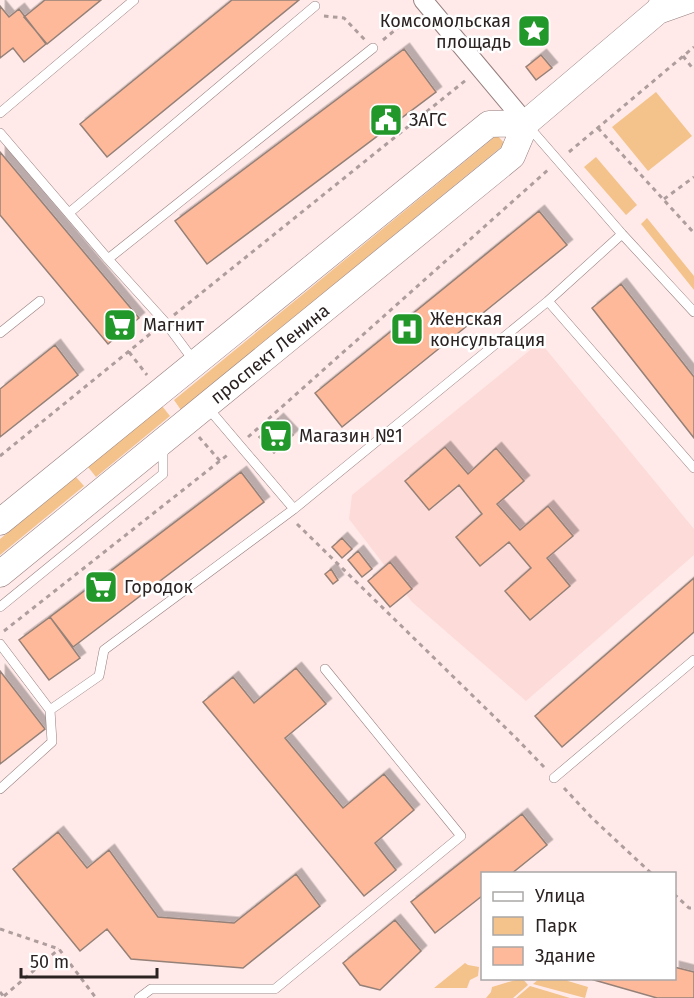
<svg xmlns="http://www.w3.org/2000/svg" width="694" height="998" font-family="'Fira Sans',sans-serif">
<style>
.built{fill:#fddbd9}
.green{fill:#f3c38b}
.building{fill:#fdb99a;stroke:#958178;stroke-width:1.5;filter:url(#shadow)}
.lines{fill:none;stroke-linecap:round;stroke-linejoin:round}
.service-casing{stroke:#967f7e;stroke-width:10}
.minor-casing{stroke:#967f7e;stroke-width:20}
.secondary-casing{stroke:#967f7e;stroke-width:27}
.path{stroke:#ae9d9d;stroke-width:3;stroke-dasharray:4.5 4.5;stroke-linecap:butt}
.service{stroke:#fff;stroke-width:9}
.minor{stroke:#fff;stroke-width:18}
.secondary{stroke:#fff;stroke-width:26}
.labels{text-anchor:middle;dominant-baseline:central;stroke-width:5;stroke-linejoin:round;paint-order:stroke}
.poi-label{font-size:18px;fill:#2b2222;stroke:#fff;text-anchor:start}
.street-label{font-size:18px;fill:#2b2222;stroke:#fff}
</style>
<defs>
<filter id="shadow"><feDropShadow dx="5.5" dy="-5.5" stdDeviation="0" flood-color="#0004"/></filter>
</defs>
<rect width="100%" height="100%" fill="#ffeae9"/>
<path class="built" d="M540,342L694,529V555L526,701L412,602L406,594L411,588L390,562L385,566L349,519L352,495Z"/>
<path class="green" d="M656,92L692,136L648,171L612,127Z
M497,135L505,144L181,410L174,400Z
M596,157L637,205L626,215L584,167Z
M647,218L694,276V290L641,224Z
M162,406L170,416L96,477L88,467Z
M76,477L84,486L0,555V539Z
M465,963L468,965L479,967L478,976L470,980L467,988H434Z
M522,978L528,985L513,998H486L491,992L492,987Z
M539,979H566L568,981L588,987L585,998L533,984Z
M530,986L570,998H516Z"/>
<path class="building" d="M45,0H101L47,44L24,17Z
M232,0H299L107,157L80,124Z
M0,6L9,17L19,9L46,44L24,62L13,48L0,58Z
M404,49L436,92L207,264L175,221Z
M541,55L552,68L536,80L526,67Z
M0,152L139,318L108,344L0,215Z
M539,211L567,245L342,427L315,393Z
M621,284L694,377V438L592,308Z
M55,345L78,375L0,437V389Z
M278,419L293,435L274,453L259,437Z
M445,447L468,474L496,448L524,481L497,504L520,530L548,506L573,536L547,558L570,586L530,620L505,591L531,568L509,542L480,566L456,537L482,514L459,485L429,510L405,481Z
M241,472L264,502L73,647L50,617Z
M342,538L352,549L342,558L332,547Z
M358,551L372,569L362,577L348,560Z
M390,562L412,589L390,607L368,581Z
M331,569L338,580L333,584L325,574Z
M694,578V632L562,747L535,716Z
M50,617L80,658L49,680L19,640Z
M296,668L326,704L285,738L343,808L384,774L414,810L375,843L396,870L364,896L203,702L233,677L254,703Z
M0,671L45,729L0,764Z
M522,814L547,845L511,874H482V896L435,933L411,902Z
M58,832L87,868L109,850L158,917L234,923L296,874L320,906L243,968L131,959L107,929L80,951L13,869Z
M395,920L421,951L380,990L360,985L343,963Z
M674,967L694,972V998H657L587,978H674Z"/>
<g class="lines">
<g class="service-casing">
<path id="service" d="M0,113L134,0
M528,126L622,234L694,312
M0,133L108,259L165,322L194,361
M69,213L315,6
M622,234L548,301L694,468
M108,259L373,48
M0,333L40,301
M208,408L294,509
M0,607L163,474V447
M0,644L50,710L52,742L0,789
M50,710L99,676L104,650L294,509L548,301
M554,778L694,660
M139,998L151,989H275L461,836L325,669"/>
</g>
<g class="minor-casing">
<path id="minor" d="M423,0L526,123"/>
</g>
<g class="secondary-casing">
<path id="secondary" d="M658,11L689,0
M0,522L489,124L526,123
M0,574L512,156L526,123L658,11L665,0"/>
</g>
<path class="path" d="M324,16L344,18L365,40
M383,40L412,16
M683,56L694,70
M598,128L694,233
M569,152L694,47
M664,199L694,177
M174,315L466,80
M129,352L147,375
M199,437L220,461
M248,437L548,170
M0,456L155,330
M297,524L515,737L545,768
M4,631L230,453
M564,788L592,818L652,874
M674,894L689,908H694
M0,929L59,949L96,998
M0,992L5,998
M4,996L59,949"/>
<use href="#service" class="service"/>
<use href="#minor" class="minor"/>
<use href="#secondary" class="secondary"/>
</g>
<defs>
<g id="sight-square" transform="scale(1.725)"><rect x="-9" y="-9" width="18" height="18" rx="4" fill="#219829" stroke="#fff"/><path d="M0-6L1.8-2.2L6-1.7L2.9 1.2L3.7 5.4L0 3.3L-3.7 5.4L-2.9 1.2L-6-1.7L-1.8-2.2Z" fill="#fff"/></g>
<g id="civic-square" transform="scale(1.725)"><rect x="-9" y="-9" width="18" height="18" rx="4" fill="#219829" stroke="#fff"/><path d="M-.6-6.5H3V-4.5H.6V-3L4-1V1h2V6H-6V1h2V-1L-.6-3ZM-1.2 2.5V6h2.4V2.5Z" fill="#fff"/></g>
<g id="supermarket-square" transform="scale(1.725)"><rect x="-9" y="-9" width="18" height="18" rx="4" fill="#219829" stroke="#fff"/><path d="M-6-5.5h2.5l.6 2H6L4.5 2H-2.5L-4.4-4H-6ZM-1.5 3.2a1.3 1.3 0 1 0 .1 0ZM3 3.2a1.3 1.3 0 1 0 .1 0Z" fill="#fff"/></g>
<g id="hospital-square" transform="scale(1.725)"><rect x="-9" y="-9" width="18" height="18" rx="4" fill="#219829" stroke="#fff"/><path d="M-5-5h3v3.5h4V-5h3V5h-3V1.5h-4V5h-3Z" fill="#fff"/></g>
</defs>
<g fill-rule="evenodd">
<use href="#sight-square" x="534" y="31"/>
<use href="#civic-square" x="386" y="120"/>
<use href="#supermarket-square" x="120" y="325"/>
<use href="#hospital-square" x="407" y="329"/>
<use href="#supermarket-square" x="276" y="436"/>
<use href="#supermarket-square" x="101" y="587"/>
</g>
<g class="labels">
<g class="poi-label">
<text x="511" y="21" text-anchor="end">Комсомольская<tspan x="511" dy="21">площадь</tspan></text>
<text x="409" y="120">ЗАГС</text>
<text x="430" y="319">Женская<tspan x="430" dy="21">консультация</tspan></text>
<text x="143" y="325">Магнит</text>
<text x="299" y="436">Магазин №1</text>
<text x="124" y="587">Городок</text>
</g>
<g class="street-label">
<text transform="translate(270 354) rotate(-39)">проспект Ленина</text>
</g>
</g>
<rect x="481" y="872" width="195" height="108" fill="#ffffff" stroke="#aaa7a7" stroke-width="1.5"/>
<rect x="493" y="892" width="30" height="9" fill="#ffffff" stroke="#aaa7a7" stroke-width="1.5"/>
<text x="535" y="902" font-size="18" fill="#2b2222">Улица</text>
<rect x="493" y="917" width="30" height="18" fill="#f3c38b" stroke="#aaa7a7" stroke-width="1.5"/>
<text x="535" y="932" font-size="18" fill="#2b2222">Парк</text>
<rect x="493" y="947" width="30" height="18" fill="#fdb99a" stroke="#aaa7a7" stroke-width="1.5"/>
<text x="535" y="962" font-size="18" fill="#2b2222">Здание</text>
<path d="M21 968v9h136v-9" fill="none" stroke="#2b2222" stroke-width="3"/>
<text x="30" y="968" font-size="18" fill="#2b2222" stroke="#ffffff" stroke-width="4.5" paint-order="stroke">50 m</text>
</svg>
